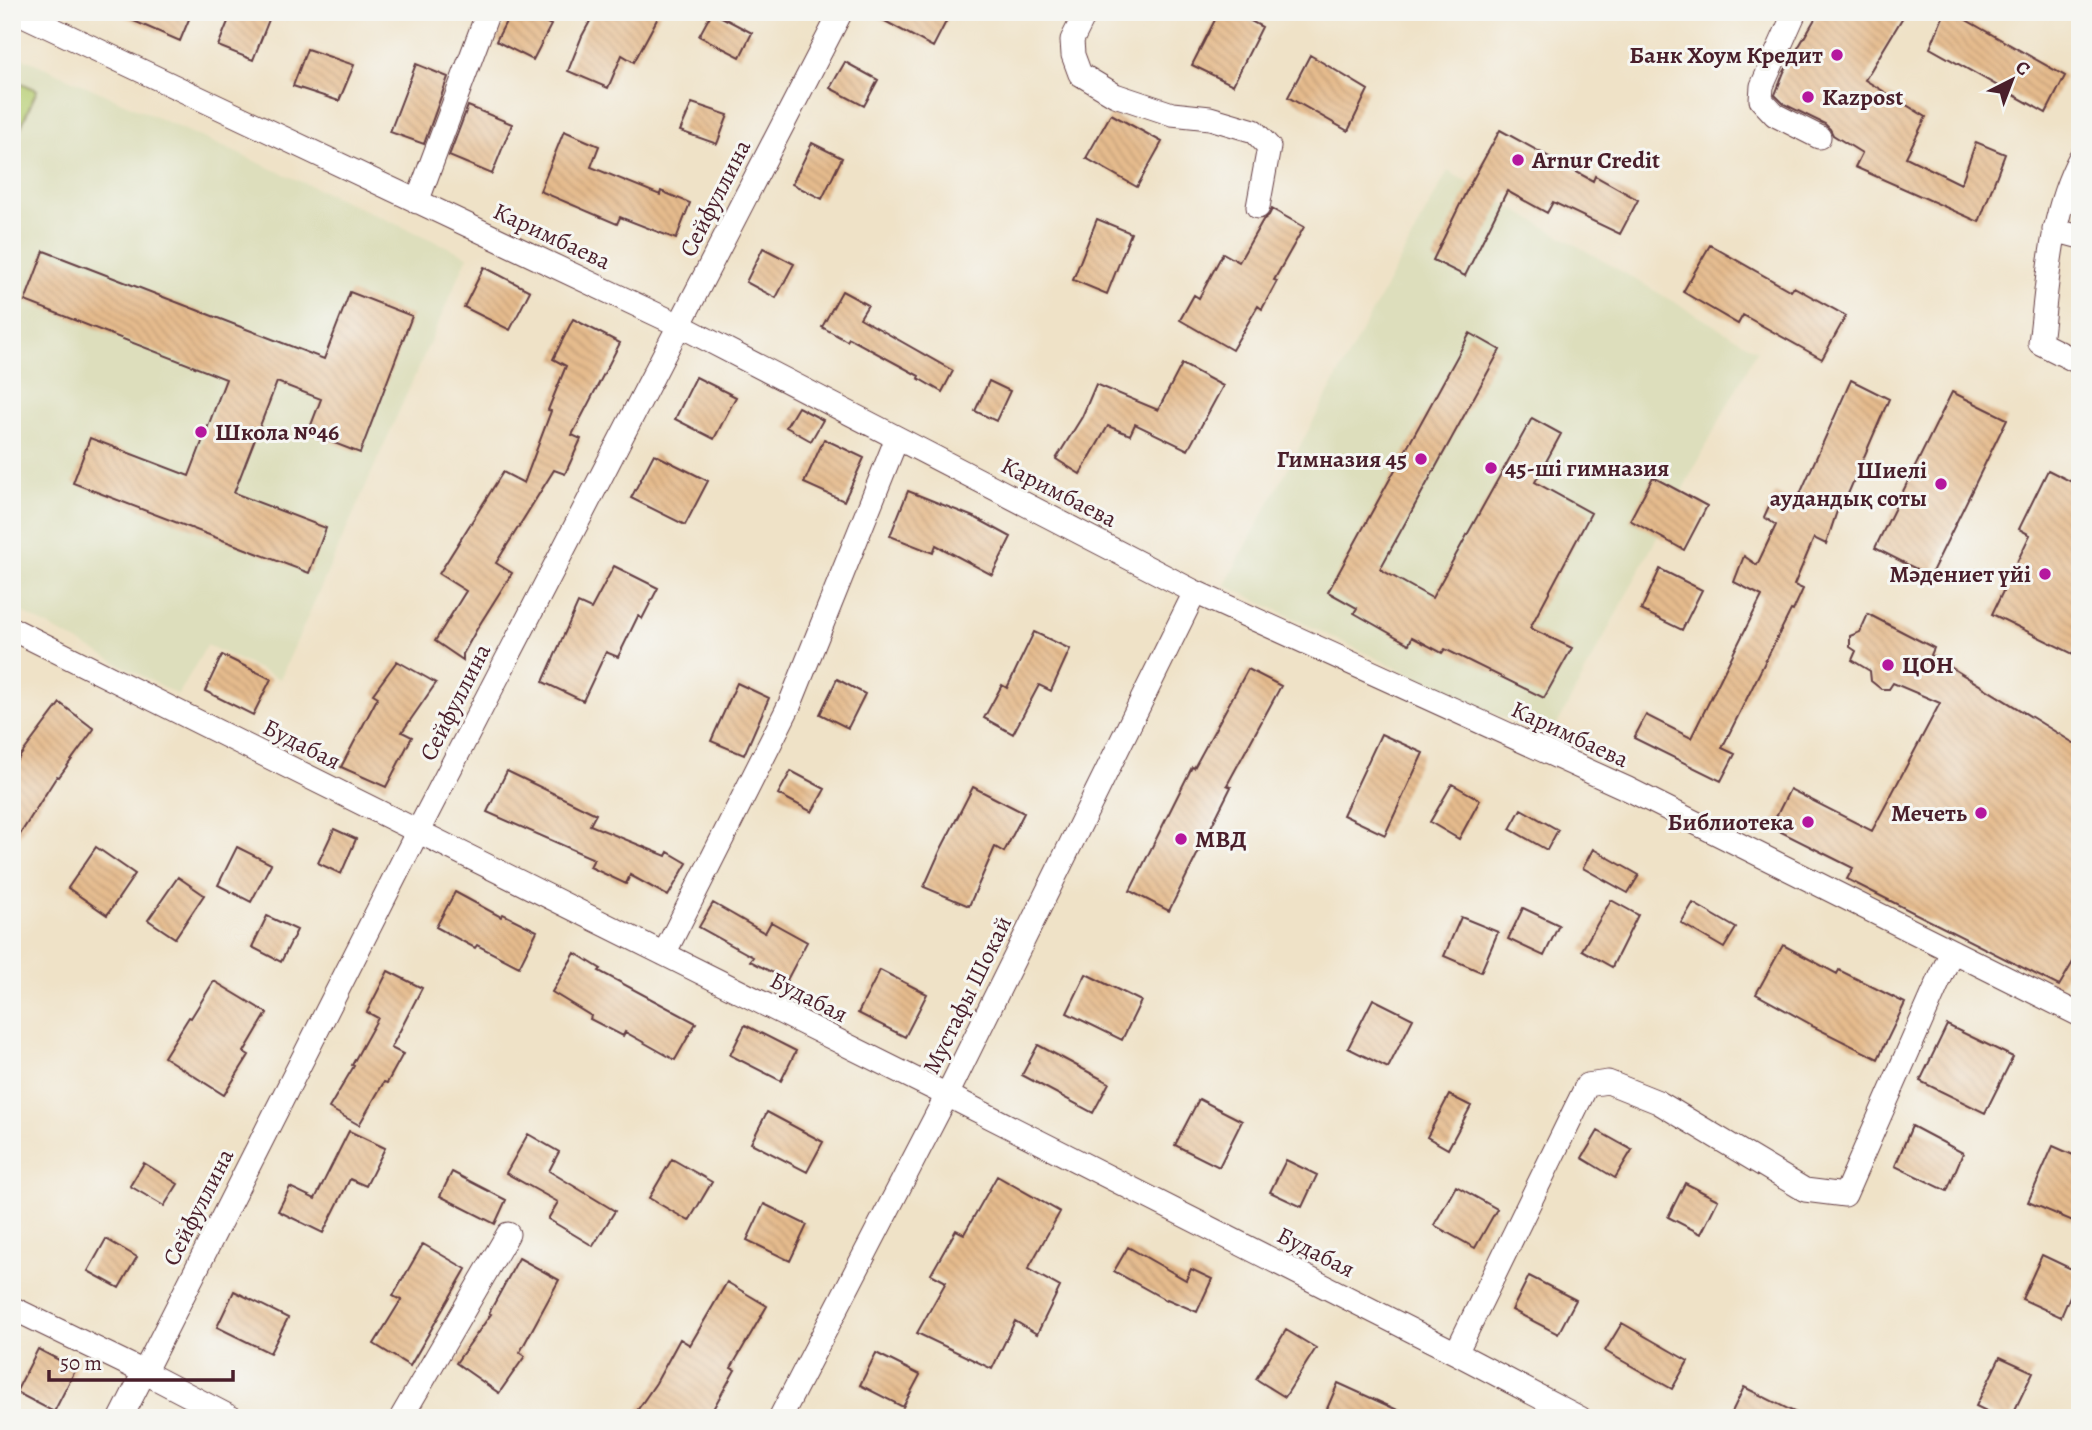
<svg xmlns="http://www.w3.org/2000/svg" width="2092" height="1430" font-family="Alegreya,serif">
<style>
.built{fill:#dddebc}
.pitch{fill:#b7ce73;stroke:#80764f;stroke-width:2}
.building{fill:url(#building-back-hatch)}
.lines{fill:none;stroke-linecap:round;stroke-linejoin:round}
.minor-casing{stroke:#633c42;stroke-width:25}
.minor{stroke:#fff;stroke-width:23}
.poi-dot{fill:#b5179e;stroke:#f6f6f2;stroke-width:2.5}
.labels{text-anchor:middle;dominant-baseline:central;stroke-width:6;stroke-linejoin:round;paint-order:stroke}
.poi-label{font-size:24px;font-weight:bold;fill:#4a1f2b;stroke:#f6f6f2;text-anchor:end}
.street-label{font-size:24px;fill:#4a1f2b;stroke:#f6f6f2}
</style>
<defs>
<pattern id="building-back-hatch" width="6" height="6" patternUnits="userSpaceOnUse" patternTransform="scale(1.75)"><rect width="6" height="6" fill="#e5bb8d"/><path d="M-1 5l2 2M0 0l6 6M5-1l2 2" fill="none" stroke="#c6a07a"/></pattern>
</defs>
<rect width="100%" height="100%" fill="#f6f6f2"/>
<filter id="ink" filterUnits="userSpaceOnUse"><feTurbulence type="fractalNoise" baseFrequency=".0143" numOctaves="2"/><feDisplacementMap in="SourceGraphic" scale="14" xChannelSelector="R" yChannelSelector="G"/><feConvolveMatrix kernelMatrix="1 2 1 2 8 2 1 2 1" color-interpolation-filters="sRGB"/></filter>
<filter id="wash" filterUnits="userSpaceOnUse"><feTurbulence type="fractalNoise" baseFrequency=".00686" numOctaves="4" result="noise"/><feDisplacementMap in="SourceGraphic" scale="28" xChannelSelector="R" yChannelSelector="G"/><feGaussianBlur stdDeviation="1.57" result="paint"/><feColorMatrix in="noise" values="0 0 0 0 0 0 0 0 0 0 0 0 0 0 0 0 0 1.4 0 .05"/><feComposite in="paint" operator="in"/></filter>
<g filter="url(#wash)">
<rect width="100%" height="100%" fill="#efe2c7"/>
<path class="built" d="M12,53L468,256L280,679L207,645L178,695L12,607Z
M1448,171L1757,350L1550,738L1456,697L1225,585Z"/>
<path class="pitch" d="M12,79L37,90L12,147Z"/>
<g id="blocks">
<path class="building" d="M113,12H192L180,41Z
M232,12H272L253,60L218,46Z
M511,12H527L551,25L533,60L496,41Z
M595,12H661L634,62L622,55L608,88L568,71L582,36Z
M712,12L752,33L740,57L699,36Z
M868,12H951L933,47Z
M1219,12H1234L1262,27L1233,85L1192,65Z
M1819,12H1906L1865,80L1926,117L1906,157L1961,184L1976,142L2005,154L1979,222L1855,167L1862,153L1833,135L1830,129L1825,124L1784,104L1775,95L1784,72Z
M1945,12H1952L2065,76L2046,113L1930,48Z
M307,49L354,65L339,101L293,86Z
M1310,55L1368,90L1348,131L1288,97Z
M845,62L878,80L864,106L830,88Z
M416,64L448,77L424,144L390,132Z
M692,103L728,115L717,144L680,131Z
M468,106L512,124L492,174L449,156Z
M1111,114L1162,142L1137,187L1086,158Z
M1500,130L1593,181L1595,176L1638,200L1620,234L1553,202L1547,213L1507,191L1465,276L1433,260L1467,190Z
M564,131L599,146L591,167L660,195L661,191L690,203L676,239L620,217L617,224L540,191Z
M812,143L842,158L822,199L792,184Z
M1272,209L1304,227L1274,280L1277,281L1262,309L1258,306L1232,350L1180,320L1194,295L1199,298L1223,253L1239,262L1263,220L1269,215Z
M1097,219L1131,233L1107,294L1073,280Z
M1710,245L1791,291L1794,287L1846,316L1822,359L1743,315L1738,324L1683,292Z
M763,248L794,264L776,298L746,282Z
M44,251L324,359L350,292L412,316L360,453L308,433L321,399L277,382L234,493L326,528L309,573L73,483L90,438L189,476L226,379L25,301Z
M484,267L530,291L510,330L464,307Z
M842,291L868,305L860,318L953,371L942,392L918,378L919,376L849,338L847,341L822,327Z
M573,319L620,343L572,435L581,439L565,474L554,470L496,563L512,573L478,627L463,654V660L435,641L466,591L439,574L503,472L524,483L551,411L548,410L566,366L553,359Z
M1470,333L1500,350L1380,569L1432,598L1532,418L1561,434L1535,482L1591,513L1530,628L1572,648L1544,698L1445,649L1442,653L1412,637L1409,644L1354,613L1357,608L1328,592Z
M1182,364L1223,386L1188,450L1135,424L1130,435L1108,426L1080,474L1056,459L1082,417L1096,384L1158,410Z
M696,377L736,397L714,439L675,419Z
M1851,380L1889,399L1845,501L1841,499L1826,544L1814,538L1794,585L1803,589L1793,611L1791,610L1722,748L1735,754L1721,781L1634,738L1646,715L1691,738L1762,596L1734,582L1744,556L1757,565L1776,525L1764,517L1775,493L1796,503Z
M989,381L1010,391L996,421L975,411Z
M1952,392L2007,419L1930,576L1875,548Z
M798,407L823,420L811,441L786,427Z
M824,439L864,458L844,501L804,483Z
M654,454L708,481L685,525L631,498Z
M2048,470L2080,486V640L2073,654L1992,614L2030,535L2019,529Z
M1653,477L1707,506L1684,550L1630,520Z
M908,491L976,518L1011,537L992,575L936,545L933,553L890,536Z
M614,566L658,588L642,619L638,616L618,657L606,652L583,701L543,682L578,603L591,609Z
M1660,569L1702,590L1682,630L1641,610Z
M1868,614L1934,648L1931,655L2080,747V950L2059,986L1847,879L1853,868L1771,827L1790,789L1872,831L1940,703L1893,683L1889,689H1881L1871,681L1870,671L1852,660L1856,651L1850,647V636L1860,632Z
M1034,632L1070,649L1051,691L1039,685L1013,734L984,718L1002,685L1007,688Z
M222,655L271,679L253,715L205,691Z
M397,661L436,683L402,732L412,737L386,787L341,767L378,697L373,694Z
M1248,669L1281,686L1227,785L1231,787L1169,911L1130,891L1192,767L1194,768Z
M837,679L865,694L848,728L820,714Z
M737,683L769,698L744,755L711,741Z
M60,703L94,729L59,777L57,776L12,847V767Z
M1381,734L1423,753L1385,835L1343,815Z
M507,771L596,814L590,825L666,856L668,852L687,863L668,896L630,875L626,884L590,867L594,859L487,812Z
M791,771L825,789L812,812L778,794Z
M1452,784L1480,800L1459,839L1430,822Z
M973,787L1024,813L1004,852L995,847L969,906L924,887L941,849Z
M1521,809L1558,830L1547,850L1510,829Z
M334,829L356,839L341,874L318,863Z
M96,847L135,874L107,915L68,888Z
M237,847L271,864L251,902L218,885Z
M1593,849L1639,875L1628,893L1583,868Z
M178,877L204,895L175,938L148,920Z
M455,892L501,917L503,914L537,931L519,967L477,945L475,948L436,927Z
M1611,900L1638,915L1612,967L1582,950Z
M713,903L765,933L771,922L807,942L787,980L750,961L753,957L699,927Z
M1693,903L1736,928L1724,948L1681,923Z
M1523,908L1559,925L1544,956L1508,939Z
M267,916L297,930L281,962L252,947Z
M1461,917L1498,932L1481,972L1444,956Z
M1783,945L1837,974L1839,970L1905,1003L1878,1059L1812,1026V1025L1756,994Z
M575,953L601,969L599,971L696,1023L675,1060L625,1032L623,1036L590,1019L591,1016L552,992Z
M880,970L927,994L905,1037L858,1013Z
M388,971L422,988L391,1048L403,1054L387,1083L384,1082L359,1125L329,1108L354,1066L352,1065L378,1018L367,1012Z
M1086,974L1141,1001L1122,1040L1067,1013Z
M214,981L267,1013L244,1052L249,1055L224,1095L164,1057L189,1017L191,1018Z
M1373,999L1413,1019L1388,1068L1348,1048Z
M745,1025L796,1051L781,1081L730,1055Z
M1947,1025L2013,1057L1985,1113L1920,1081Z
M1038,1045L1109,1083L1093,1113L1022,1075Z
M1449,1095L1471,1106L1448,1149L1427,1137Z
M1199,1099L1242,1121L1219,1167L1175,1145Z
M767,1112L823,1142L807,1172L751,1143Z
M1912,1126L1963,1153L1947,1191L1895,1166Z
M349,1131L385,1148L366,1186L350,1179L323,1233L278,1211L290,1187L315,1199Z
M1598,1131L1632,1150L1615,1178L1582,1158Z
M528,1134L559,1152L549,1171L615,1211L593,1246L548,1219L558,1202L506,1173Z
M2053,1146L2080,1158V1224L2028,1202Z
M672,1159L712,1182L689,1221L649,1198Z
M1286,1160L1317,1175L1302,1207L1270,1192Z
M144,1163L178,1184L164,1206L130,1186Z
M452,1172L506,1200L495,1224L440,1196Z
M997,1176L1060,1212L1028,1269L1060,1287L1037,1334L1015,1321L992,1369L917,1333L946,1282L931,1274L956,1230L964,1234Z
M1685,1183L1718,1200L1701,1234L1668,1217Z
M1456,1186L1497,1209L1475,1248L1434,1225Z
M764,1204L807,1225L790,1261L747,1240Z
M106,1239L137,1257L119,1288L88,1271Z
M423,1244L466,1269L410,1366L374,1344L401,1300L393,1296Z
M1128,1247L1186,1280L1191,1269L1212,1279L1197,1312L1167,1299L1166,1300L1114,1271Z
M2042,1255L2080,1273L2061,1317L2022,1299Z
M519,1258L559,1280L520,1352L525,1356L499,1393L456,1363L491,1314L489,1313Z
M1529,1276L1576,1300L1558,1334L1512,1310Z
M727,1282L767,1306L731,1368L735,1370L708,1418H632L656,1383L680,1339L690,1345Z
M234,1291L288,1318L270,1353L217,1327Z
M1622,1323L1688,1361L1672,1389L1605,1351Z
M1286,1330L1316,1348L1285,1397L1256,1379Z
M38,1349L76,1369L54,1412L16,1392Z
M876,1353L920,1375L903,1407L860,1385Z
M2000,1357L2033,1372L2011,1418H2001L1976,1406Z
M1338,1383L1415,1418H1323Z
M1744,1387L1806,1418H1729Z"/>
</g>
</g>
<g filter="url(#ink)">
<use href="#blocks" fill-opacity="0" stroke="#633c42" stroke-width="2"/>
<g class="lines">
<g class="minor-casing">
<path id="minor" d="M17,12L679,325L1195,592L1628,789L2080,1015
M1086,12L1072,40L1073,55L1080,74L1115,95L1172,114L1210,118L1254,131L1269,147L1258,207
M1795,12L1762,86L1761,100L1775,115L1819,137
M2080,158C2050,214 2048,281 2040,343L2080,363
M417,202L488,12
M2054,230L2080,237
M12,629L947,1095L1456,1353L1580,1418
M664,954L790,704L897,438
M12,1308L144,1372L232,1418
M1456,1353L1587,1085L1608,1082L1658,1102L1805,1190L1845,1195L1952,951
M121,1418L418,831L841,12
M401,1418L508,1234
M780,1418L947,1095L1195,592"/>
</g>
<use href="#minor" class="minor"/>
</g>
</g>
<g class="poi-dot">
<circle cx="1837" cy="55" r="7"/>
<circle cx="1808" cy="97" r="7"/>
<circle cx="1518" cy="160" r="7"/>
<circle cx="201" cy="432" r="7"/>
<circle cx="1421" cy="459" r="7"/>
<circle cx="1491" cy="468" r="7"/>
<circle cx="1941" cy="484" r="7"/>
<circle cx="2045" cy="574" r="7"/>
<circle cx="1888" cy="665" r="7"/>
<circle cx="1981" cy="813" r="7"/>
<circle cx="1808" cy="822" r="7"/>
<circle cx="1181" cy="839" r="7"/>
</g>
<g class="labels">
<g class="poi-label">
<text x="1823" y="55">Банк Хоум Кредит</text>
<text x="1822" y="97" text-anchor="start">Kazpost</text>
<text x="1532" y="160" text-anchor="start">Arnur Credit</text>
<text x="215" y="432" text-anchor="start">Школа №46</text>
<text x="1407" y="459">Гимназия 45</text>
<text x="1505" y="468" text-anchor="start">45-ші гимназия</text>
<text x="1927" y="470">Шиелі<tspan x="1927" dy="28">аудандық соты</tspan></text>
<text x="2031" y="574">Мәдениет үйі</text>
<text x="1902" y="665" text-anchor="start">ЦОН</text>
<text x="1967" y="813">Мечеть</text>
<text x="1794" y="822">Библиотека</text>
<text x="1195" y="839" text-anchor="start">МВД</text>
</g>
<g class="street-label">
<text transform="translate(715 198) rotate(-63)">Сейфуллина</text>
<text transform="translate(552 236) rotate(25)">Каримбаева</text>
<text transform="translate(1059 492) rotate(27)">Каримбаева</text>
<text transform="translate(455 702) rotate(-63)">Сейфуллина</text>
<text transform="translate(1570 734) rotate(25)">Каримбаева</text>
<text transform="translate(302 744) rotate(27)">Будабая</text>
<text transform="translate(967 995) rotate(-64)">Мустафы Шокай</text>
<text transform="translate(809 997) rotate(27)">Будабая</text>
<text transform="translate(198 1207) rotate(-63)">Сейфуллина</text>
<text transform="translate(1316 1252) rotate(27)">Будабая</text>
</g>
</g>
<rect width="2092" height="1430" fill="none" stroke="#f6f6f2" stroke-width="42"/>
<g transform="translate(2012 80) rotate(42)" stroke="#f6f6f2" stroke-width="5" paint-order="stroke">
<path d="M0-5L12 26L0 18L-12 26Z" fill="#4a1f2b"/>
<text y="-10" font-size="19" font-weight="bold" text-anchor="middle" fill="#4a1f2b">С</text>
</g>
<path d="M49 1370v10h184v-10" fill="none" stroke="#4a1f2b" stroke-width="3.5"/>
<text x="60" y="1370" font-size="21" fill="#4a1f2b" stroke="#f6f6f2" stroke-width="5" paint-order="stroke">50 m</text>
</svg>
